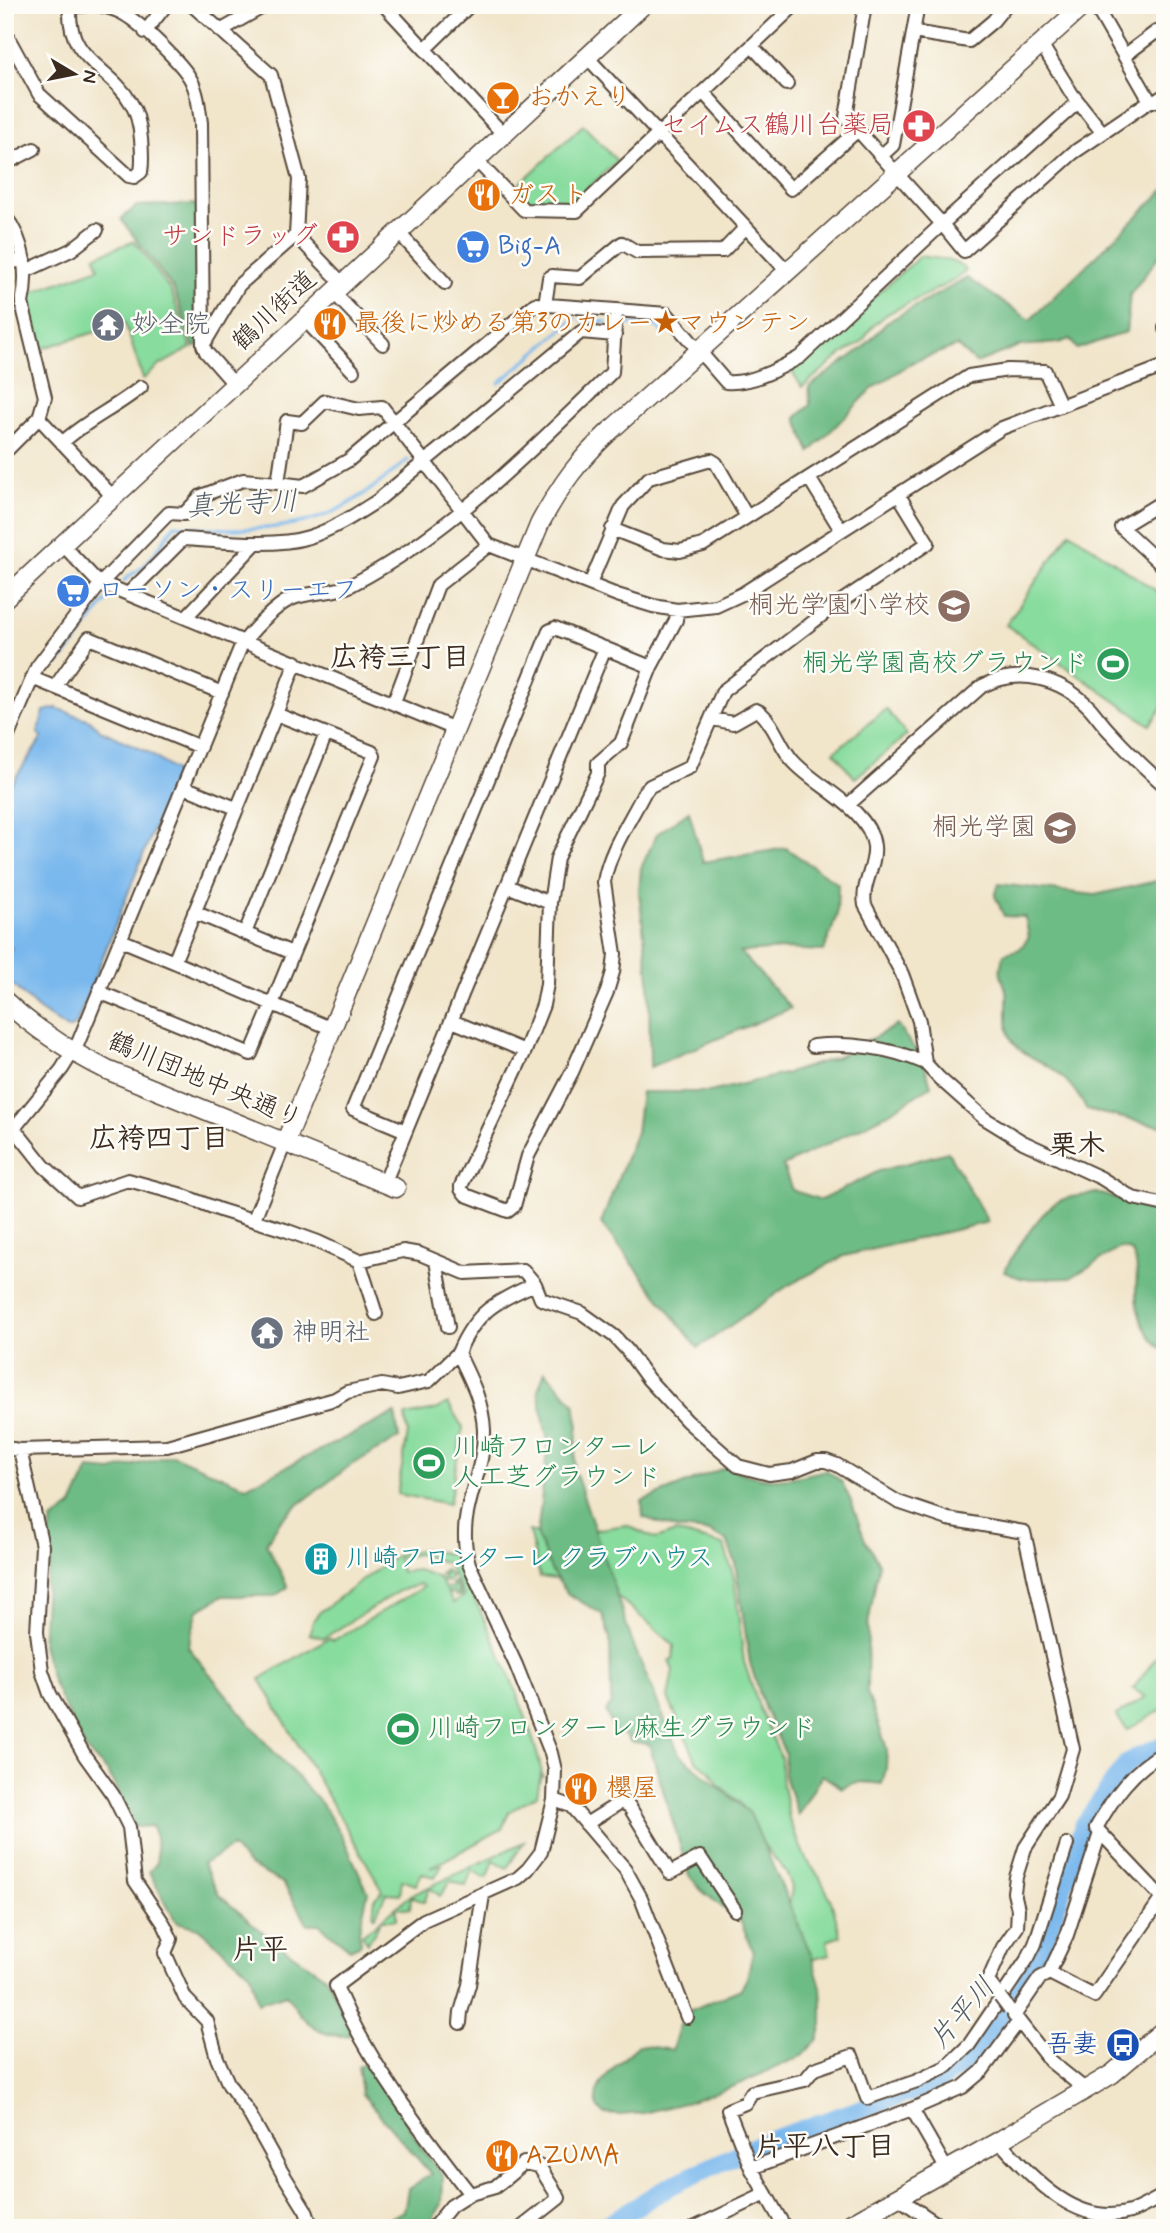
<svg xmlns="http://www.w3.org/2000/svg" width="1170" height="2233" font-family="Mynerve,'Klee One',sans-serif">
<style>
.green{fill:#88dc9e;stroke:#62835e;stroke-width:2;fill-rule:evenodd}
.forest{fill:#6ebc85;stroke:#547352;stroke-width:2}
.water{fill:#79b8ed;stroke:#5a7186;stroke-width:2}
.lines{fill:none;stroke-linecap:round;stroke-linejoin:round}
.stream{stroke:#79b8ed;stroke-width:3.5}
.river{stroke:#79b8ed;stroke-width:19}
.street-casing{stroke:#564638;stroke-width:16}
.secondary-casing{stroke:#564638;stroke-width:21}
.street{stroke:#fff;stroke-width:12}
.secondary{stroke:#fff;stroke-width:18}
.street-bridge-casing{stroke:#564638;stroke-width:16;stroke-linecap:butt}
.street-bridge{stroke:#fff;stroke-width:12}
.labels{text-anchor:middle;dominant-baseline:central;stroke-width:5;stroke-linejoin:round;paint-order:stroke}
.food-label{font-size:26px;fill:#c56008;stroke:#fdfcf7;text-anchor:start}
.health-label{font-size:26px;fill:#be3a42;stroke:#fdfcf7;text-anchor:end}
.shop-label{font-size:26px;fill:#366cbe;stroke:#fdfcf7;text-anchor:start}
.street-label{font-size:26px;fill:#3b2a1e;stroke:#fdfcf7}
.worship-label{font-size:26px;fill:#5b616d;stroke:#fdfcf7;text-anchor:start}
.education-label{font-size:26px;fill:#785e54;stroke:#fdfcf7;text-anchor:end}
.leisure-label{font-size:26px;fill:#27864d;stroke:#fdfcf7;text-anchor:start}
.culture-label{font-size:26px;fill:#0d838f;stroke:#fdfcf7;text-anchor:start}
.transit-label{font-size:26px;fill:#164399;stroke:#fdfcf7;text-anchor:end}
.water-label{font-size:28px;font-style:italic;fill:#515c66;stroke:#fdfcf7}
.neighbourhood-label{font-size:28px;font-weight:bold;fill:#3b2a1e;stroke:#fdfcf7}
</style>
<rect width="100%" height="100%" fill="#fdfcf7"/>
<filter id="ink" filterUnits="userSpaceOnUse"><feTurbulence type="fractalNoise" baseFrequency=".0143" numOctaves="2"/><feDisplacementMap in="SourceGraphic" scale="14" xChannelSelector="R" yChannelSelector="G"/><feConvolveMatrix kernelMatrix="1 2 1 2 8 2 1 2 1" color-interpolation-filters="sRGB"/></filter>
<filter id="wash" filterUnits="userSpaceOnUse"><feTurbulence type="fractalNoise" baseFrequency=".00686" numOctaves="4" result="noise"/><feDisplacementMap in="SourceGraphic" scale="28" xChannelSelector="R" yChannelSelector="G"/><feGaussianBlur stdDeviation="1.57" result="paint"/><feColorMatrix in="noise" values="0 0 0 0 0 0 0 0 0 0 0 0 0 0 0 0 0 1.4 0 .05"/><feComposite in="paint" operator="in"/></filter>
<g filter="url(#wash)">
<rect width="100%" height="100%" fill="#f1e5ca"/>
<path class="green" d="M583,125L617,161L569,206L527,205L514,189Z
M134,241L171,291L191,348L160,365L143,379L125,323L40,349L27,302L30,293L99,268L95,256Z
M920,256C936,259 955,258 966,271L955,280L887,314L871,328L862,342L842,354L802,387L791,370Z
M1070,532L1165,597V703L1150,725L1006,625Z
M886,709L907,735L855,778L834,752Z
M448,1403L463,1428L449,1504L397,1494L408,1433L405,1416L435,1410Z
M626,1525L656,1539L675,1532L724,1545L734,1578L744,1662L758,1704L781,1758V1775L790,1823L806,1859L820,1878L830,1898L841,1936L827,1941L830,1955L809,1960L788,1913L792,1887L786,1872L766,1848L741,1804L719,1785L710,1771L697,1762L668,1698L673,1670L669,1661L673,1660L674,1645L604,1585L540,1577L529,1531L564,1541L567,1534Z
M424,1549L454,1555C487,1627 526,1699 543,1777L541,1773L537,1795L509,1812L502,1829L430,1868L442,1865L435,1878L422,1873L416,1885L402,1880L400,1894L386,1893L375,1917L373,1916L375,1898L383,1891L260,1679L329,1638L334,1640L423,1587L420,1584L399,1591L324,1638L309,1634L314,1619L320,1612L394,1557L401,1553ZM418,1554L447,1563L464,1596L453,1603L446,1590L450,1594L453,1591L455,1596H458L457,1590L460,1596L461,1595L455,1582L451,1583L455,1587L444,1588L442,1583L445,1580L447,1582L451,1576L445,1569L443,1570L445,1575L442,1572L440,1574L443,1577L440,1581L438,1577L417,1570L401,1572L398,1558Z
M1158,1655L1165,1657V1708L1127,1730L1116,1715L1146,1697L1133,1689Z
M524,1842L507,1868L494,1860L488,1877L485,1878L472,1870L466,1886L451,1881L440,1896L430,1888L424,1902L411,1897L410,1909L396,1907V1920H381L368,1943L362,1935L410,1896Z"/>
<path class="forest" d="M1165,189V248L1130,295L1126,332L1077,349L1070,339L1058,343L1019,346L976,363L957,346L913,362L872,389L810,452L796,418L810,405L809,387L864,347L887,322L967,278L1030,320Z
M194,204L198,208L199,345L194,348L174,290L121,219L137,206Z
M689,811L703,862L786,848L838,884L837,915L824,951L786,949L740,952L791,1008L650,1067L649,979L639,892L641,868L657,834Z
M1165,879V1127L1087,1110C1078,1094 1067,1078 1051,1068C1037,1059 1015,1052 1009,1034C1005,1022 1008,1009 1007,996C1004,974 996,979 1004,954L1020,949L1029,937L1025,917L1004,916L995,896L999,884L1095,895Z
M897,1025L923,1060L931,1086L882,1117L783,1166L792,1190L821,1200L879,1171L948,1152L988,1222L844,1256L789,1285L698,1348L601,1223L636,1132L641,1092H710L788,1073L838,1057Z
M1097,1193L1134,1204L1165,1209V1352C1146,1337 1137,1318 1136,1294C1136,1277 1140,1266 1131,1251L1120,1248L1070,1278L1023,1279L1004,1272C1014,1252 1037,1217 1054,1204C1066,1196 1083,1195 1097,1193Z
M545,1371L575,1404L578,1423L574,1468L633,1644L679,1754L750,1813L811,1954L821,1987L822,2006V2024L818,2039L802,2056L734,2086L688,2102L643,2113L619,2115L604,2114C601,2110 598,2108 597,2104C590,2083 626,2057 639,2045L672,2050L679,2027L691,2010L741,1989L747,1978L753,1952L741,1922L701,1890L689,1875L649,1744L631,1742L625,1735L615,1733L606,1711L611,1704L610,1638L602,1614L568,1594L552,1572L537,1536L548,1442L538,1390Z
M395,1413L399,1438L351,1465L294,1508L280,1521L266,1544L288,1587L275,1596H222L198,1610L188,1647L262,1739L322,1804L343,1838L368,1892L359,1931L361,1944L350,1949L319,1924H308L283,1883L250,1866L232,1847L203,1864L219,1895L272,1940L327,1978L350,2027V2035C318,2040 302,2020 286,1994L258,2003L250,1973L198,1928L176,1922L149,1872L157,1863L156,1838L152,1826L135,1827L108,1772L85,1749L52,1681L42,1644L46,1584L51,1557L49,1539L52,1521L72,1506L89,1469L111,1471L173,1455L246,1487Z
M726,1467C766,1485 785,1480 826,1470L841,1481L851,1501L865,1540L879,1563L868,1625L867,1692L887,1749L886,1768L882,1784C868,1782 854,1780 842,1788L822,1775L798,1815L784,1774L785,1753L765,1710L750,1663L735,1562L727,1541L710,1532L677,1529L643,1517L642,1501Z
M371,2060L422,2149L443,2176L442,2204L427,2228H372L404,2211L408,2189L431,2174L362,2094L358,2066Z"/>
<path class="water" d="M56,708L90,720L100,730L148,752L176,772L77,1022L73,1027L67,1029L38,1009L5,978V960L12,949L5,941V793L42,738L38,733L44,711Z"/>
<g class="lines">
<path class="stream" d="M582,320L606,322
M626,324L657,326L664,334
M499,383L575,319
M124,581C130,574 137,572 143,567C156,555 164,538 175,525C225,531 292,534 339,509C364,496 386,478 408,460
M52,668C76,649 89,620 109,598"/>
<path class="river" d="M601,2228L668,2187L760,2144L919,2089L944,2078L970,2056L1022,1988L1043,1946L1084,1825L1128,1762L1165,1744"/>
</g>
</g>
<g filter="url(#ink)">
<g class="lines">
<g class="street-casing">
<path id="street" d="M98,5C107,7 115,9 124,14C140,23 182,63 191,80C198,93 199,108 201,123L203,345L206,352L235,385
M192,5L271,75L299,179L296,235L239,285L204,344
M384,5L504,135
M1095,5L1150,101
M220,31L266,5
M5,32L39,94L129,176L134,177L141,172C143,161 142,150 141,139C140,127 138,114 131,103C110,66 67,61 70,7L88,5
M145,32L166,5
M913,32L969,41L993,21L1006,5
M1041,44L1072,94L1102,132
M752,46L787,84
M425,49L470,5
M1124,56L1156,32L1165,35
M587,57L787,271
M703,92L791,189L858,130
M1078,102L942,224L964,251L1073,153L1150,101H1156L1165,95
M881,156L893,145L918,5
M476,160L524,210L577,211L795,5
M5,164L34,149
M5,216C24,240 29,274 22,303L45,397L39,418L5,452
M399,233L445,283
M296,235L343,284
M5,263L24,260
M26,271L71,250L97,230
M334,293L383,344
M545,305L549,278L552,276L580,278L622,243L637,252L723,251L745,228
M305,320L353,371
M1165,328V329
M39,418L114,498
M62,443C86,420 116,408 141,387
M809,478L841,530
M278,483L303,486L349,460L535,304L616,310
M1165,500L1121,527L1165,568
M612,529L663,549L680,551L703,545L969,376L1008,370L1045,371L1061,406
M63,545L95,579L111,587L455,729
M590,584L623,506L649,478L711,460L716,463L747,517
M128,594L183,539C220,541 274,548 309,537C334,529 355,515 377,501L581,332L615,335
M677,610L676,620L651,667L621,743L598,763V773L557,858L550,903L547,984L543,1005L525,1051L461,1186V1189L466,1195L508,1211L514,1206L528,1156L572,1072L607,992L613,972L615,954L604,882C609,851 630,821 644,793L650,786L690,767L723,691L830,609L928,543L898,494
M186,617L256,543
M296,662L276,714L372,752L374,756L272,1004L333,1029
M32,678L200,747
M55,687L89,638L222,693
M394,702L438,585L489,545
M712,719L733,723L756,710L760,712C775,725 780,747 793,761C816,787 870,809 874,846C876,867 861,884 865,905L902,974L909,993L919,1021L925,1063L939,1078L984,1118L1023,1142L1101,1178L1133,1198L1165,1205
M5,743L37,667L101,583L169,513L184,514L201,496L243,480L278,483L287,421L302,423L325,401L359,409L382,407L489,545L617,595L653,606L677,610L716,606L742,594L1002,428L1165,366
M184,787L236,808
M848,805L982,686C1020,667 1061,678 1090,708C1097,716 1103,725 1111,733C1128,752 1146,769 1165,786
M507,886L550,903
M194,912L292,953
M245,933L326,734
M121,940L174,962L276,714
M99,992L251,1054L272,1004L174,962
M452,1021L525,1051
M813,1046C850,1042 891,1048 925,1063
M5,1117L44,1166L78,1197L128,1180L179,1194L220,1210L285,1230L318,1242L359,1261L376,1314
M15,1127L62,1069L78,1043L241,646C250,632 276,605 291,599C310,591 335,594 353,584C448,535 536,446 612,372L616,310L667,314L726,382C752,384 778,369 800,357L942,224L846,117L865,5
M406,1131L353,1109L549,631L555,628L651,667
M384,1184L605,648
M254,1219L285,1143
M359,1261L403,1251L420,1254L465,1273L523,1270L535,1284C496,1301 475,1312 458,1353C470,1378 483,1402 484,1430C485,1478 454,1511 469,1564L516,1665L551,1753L555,1770L554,1800L541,1852L528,1869L518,1878L424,1920L336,1986C367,2061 421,2131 470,2194L451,2206L433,2228
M436,1261L448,1327
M535,1284L541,1299L582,1313L614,1336L627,1350L648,1379L687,1421L738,1466L769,1474L792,1471L817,1461H826L837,1465L898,1502L948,1519L1024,1532L1073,1749L1059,1796L1025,1848L1016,1877L1014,1892L1018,1909L1017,1927L1003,1947L988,1981L1000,1997
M5,1448L20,1450L167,1446L335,1399L347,1392L382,1385L398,1388L429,1381L458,1353
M20,1450L42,1546L37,1632L42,1671L50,1694L85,1756L113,1795L129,1827L135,1881L164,1924L171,1939L165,1953L185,1998L207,2021L217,2058L229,2085L247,2110L280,2169L306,2211L312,2228
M1165,1752C1132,1770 1114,1796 1096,1828L1165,1901
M554,1800L571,1806L625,1869L641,1898L687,2017
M586,1824L621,1802L629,1806L670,1873L700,1857L735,1910
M1100,1833L1067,1935L1049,1973L1094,1996L1162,1898
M1014,2015L1050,2061L1086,2090
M1014,2016L1040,1978L1049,1973
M460,2023L461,2012L469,1985L483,1895
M912,2109L947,2170
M999,2141C1032,2177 1076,2228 1130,2212C1142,2208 1154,2200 1165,2195
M751,2168L912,2109L963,2087L982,2071L1019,2021
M470,2194L495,2187L524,2163L539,2166L559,2198L521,2228
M897,2197L937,2224L935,2228
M694,2228L766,2194
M785,2228L751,2168L728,2110L745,2103L752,2092L805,2080L814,2069L852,2056L867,2098L917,2081L946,2067L969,2045L1028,1958L1035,1944L1067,1844"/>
</g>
<g class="secondary-casing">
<path id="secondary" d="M5,598L643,5
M5,1001C36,1030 69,1051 107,1070L396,1188
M285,1143L540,523C562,483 577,462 611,430L1084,5
M843,2228L999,2141L1112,2074L1165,2029"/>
</g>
<use href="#street" class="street"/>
<use href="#secondary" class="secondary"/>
<g class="street-bridge-casing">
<path id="street-bridge" d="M1000,1997L1009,2009"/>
</g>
<use href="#street-bridge" class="street-bridge"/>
</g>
</g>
<defs>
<g id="bar-disc" transform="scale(1.75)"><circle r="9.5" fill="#e8710a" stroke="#fdfcf7"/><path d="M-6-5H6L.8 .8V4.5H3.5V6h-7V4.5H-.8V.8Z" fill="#fff"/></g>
<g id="pharmacy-disc" transform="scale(1.75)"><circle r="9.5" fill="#e0444e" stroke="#fdfcf7"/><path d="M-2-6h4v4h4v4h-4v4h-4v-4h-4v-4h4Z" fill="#fff"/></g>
<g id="restaurant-disc" transform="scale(1.75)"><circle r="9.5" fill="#e8710a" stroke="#fdfcf7"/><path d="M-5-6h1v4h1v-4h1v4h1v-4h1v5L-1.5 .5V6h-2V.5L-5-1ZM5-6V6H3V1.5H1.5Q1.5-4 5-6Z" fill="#fff"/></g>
<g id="supermarket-disc" transform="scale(1.75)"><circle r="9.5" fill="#3f7fe0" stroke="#fdfcf7"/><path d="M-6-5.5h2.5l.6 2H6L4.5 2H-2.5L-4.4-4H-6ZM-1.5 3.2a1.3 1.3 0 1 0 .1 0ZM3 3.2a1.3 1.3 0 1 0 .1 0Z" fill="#fff"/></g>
<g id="temple-disc" transform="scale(1.75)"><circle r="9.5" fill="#6b7280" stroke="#fdfcf7"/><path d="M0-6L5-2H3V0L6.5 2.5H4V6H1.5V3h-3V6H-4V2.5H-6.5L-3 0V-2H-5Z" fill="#fff"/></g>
<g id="school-disc" transform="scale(1.75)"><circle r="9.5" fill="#8d6e63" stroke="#fdfcf7"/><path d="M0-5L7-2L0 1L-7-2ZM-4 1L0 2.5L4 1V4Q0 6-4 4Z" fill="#fff"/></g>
<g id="stadium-disc" transform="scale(1.75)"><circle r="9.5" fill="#2e9e5b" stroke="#fdfcf7"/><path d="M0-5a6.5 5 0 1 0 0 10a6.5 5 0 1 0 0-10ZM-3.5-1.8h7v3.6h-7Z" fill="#fff"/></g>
<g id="building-disc" transform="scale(1.75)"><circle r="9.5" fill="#0f9aa8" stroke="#fdfcf7"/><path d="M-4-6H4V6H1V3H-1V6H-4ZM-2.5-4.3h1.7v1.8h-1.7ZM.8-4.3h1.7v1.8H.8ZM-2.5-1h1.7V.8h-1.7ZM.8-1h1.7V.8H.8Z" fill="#fff"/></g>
<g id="bus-disc" transform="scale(1.75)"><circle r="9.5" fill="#1a4fb4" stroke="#fdfcf7"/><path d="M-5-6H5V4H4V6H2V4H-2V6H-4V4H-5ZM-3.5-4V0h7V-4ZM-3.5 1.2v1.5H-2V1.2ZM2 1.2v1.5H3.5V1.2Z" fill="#fff"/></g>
</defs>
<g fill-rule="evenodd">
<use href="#bar-disc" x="503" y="98"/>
<use href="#pharmacy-disc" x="919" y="126"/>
<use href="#restaurant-disc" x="484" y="195"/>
<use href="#pharmacy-disc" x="343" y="237"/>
<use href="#supermarket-disc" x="473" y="247"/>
<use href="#restaurant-disc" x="330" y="324"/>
<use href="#temple-disc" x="108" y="325"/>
<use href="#supermarket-disc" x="73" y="591"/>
<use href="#school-disc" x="954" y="606"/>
<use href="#stadium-disc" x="1113" y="664"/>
<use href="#school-disc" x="1060" y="828"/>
<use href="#temple-disc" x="267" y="1333"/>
<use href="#stadium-disc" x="429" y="1463"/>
<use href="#building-disc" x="321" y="1559"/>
<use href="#stadium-disc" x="403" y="1729"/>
<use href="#restaurant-disc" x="581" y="1789"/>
<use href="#bus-disc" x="1123" y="2045"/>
<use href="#restaurant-disc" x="502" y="2156"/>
</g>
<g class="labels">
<g class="food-label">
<text x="528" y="98">おかえり</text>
<text x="508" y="195">ガスト</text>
<text x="354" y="324">最後に炒める第3のカレー★マウンテン</text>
<text x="606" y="1789">櫻屋</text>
<text x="526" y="2156">AZUMA</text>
</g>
<g class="health-label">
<text x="894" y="126">セイムス鶴川台薬局</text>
<text x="318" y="237">サンドラッグ</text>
</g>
<g class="shop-label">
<text x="498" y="247">Big-A</text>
<text x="98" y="591">ローソン・スリーエフ</text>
</g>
<g class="street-label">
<text transform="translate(275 311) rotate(-43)">鶴川街道</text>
<text transform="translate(205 1081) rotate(23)">鶴川団地中央通り</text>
</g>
<g class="worship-label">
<text x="132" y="325">妙全院</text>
<text x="292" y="1333">神明社</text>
</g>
<g class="education-label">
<text x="930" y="606">桐光学園小学校</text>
<text x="1036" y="828">桐光学園</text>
</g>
<g class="leisure-label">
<text x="1088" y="664" text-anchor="end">桐光学園高校グラウンド</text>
<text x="453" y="1448">川崎フロンターレ<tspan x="453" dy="30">人工芝グラウンド</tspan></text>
<text x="428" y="1729">川崎フロンターレ麻生グラウンド</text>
</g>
<g class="culture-label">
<text x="346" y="1559">川崎フロンターレ クラブハウス</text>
</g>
<g class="transit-label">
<text x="1098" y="2045">吾妻</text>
</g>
<g class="water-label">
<text transform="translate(242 505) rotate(-3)">真光寺川</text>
<text transform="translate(963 2014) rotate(-49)">片平川</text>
</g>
<g class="neighbourhood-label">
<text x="400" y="658">広袴三丁目</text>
<text x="159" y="1139">広袴四丁目</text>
<text x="1077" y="1146">栗木</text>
<text x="260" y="1950">片平</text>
<text x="825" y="2147">片平八丁目</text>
</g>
</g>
<rect width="1170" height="2233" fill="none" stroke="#fdfcf7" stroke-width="28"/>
<g transform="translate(74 74) rotate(100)" stroke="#fdfcf7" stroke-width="5" paint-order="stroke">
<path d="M0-5L12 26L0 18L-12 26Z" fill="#3b2a1e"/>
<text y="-10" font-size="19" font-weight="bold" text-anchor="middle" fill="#3b2a1e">N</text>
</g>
</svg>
